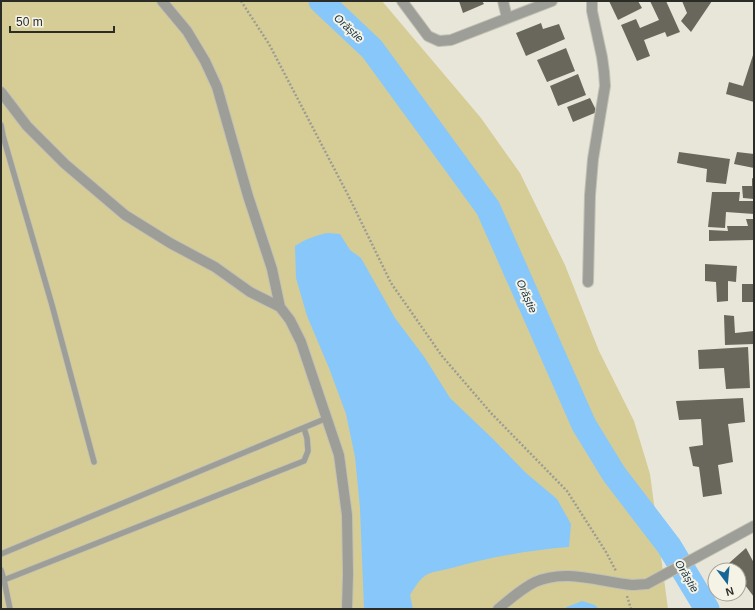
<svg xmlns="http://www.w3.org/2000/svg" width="755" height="610" font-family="Arial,sans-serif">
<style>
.green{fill:#d6cd96}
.water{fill:#87c7fa}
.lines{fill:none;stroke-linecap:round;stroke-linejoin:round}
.river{stroke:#87c7fa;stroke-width:25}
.building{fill:#69675c}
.service-casing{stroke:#c2c1b5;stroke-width:7}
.minor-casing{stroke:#c2c1b5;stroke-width:12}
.path{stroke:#9d9c92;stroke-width:2.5;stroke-dasharray:2 2;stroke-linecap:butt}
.service{stroke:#9e9e98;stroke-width:5.5}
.minor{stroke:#9e9e98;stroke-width:10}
.labels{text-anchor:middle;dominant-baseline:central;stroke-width:4;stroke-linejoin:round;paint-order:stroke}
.water-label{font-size:11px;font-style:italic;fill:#112e42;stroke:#f5f3e6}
</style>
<rect width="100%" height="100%" fill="#e8e6d9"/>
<path class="green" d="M1,1H382L481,118L520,173L565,265L599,351L634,421L650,474L668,609H1Z"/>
<path class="water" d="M328,233L340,234L350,250L361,258L395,318L425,358L450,398L492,438L526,473L557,499L571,524L569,547C530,550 490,557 452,568C444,570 435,571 428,574C420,578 415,587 410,595L413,609H364L360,508L355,457L346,414L329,368L307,316L296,278L295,246C306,239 316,235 328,233Z
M582,601L595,605L599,609H564L567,607Z"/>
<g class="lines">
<path class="river" d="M321,1L372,49L488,208L584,425L614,474L669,546L707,609"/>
</g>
<path class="building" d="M459,1H482L484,4L463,13Z
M609,1H638L642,8L618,20Z
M650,1H666L680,32L667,37L665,32L644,40L650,56L637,61L621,25L636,19L640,28L659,20Z
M682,1H712L691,32L681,21L687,13Z
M541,23L543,29L559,24L565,39L526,56L516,33Z
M566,48L575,71L547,82L537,60Z
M754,52V102L726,94L729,82L743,86Z
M578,74L586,95L558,106L550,86Z
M590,98L597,112L573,122L567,107Z
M679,152L730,159L726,184L706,182L707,169L677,163Z
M737,152L754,154V168L734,164Z
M752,178L754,179V199L743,198L742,186H752Z
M712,192H740L739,201H754V214L726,212L725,228L708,227Z
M746,219H754V240L709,241V230L728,231L727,226H748Z
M705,264L737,266L736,282L728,281V301L717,302L716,282L705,281Z
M742,284H754V302H742Z
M724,315L734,316L735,333L754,331V344L725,345Z
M748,347L750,388L726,389L724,368L699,369L698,350Z
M743,398L745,422L728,424L733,462L718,465L722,494L703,497L699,467L693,466L689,447L703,445L701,419L679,420L676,401Z
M746,548L754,563V597L739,577V570H734L728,564Z"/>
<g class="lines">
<g class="service-casing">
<path id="service" d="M1,125L3,136L52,305L94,462
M1,554L327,418
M1,570L4,580L10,609
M1,578L4,580L304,461L308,451L307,438L304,428"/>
</g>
<g class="minor-casing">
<path id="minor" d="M162,1L187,31L205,61L217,87L248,196L272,269L280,307L290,320L301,342L339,455L347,515L348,574L347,609
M402,1L428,36L439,41L451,40L552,1
M503,1L507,18
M1,92L27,126L65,164L125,215L170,243L215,267L250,292L280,307
M588,282L590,195L593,159L605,86L604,72L602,57L592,11V1
M498,609C509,600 521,589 535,582C566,568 600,582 632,585C637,585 642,584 647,584L754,526"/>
</g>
<path class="path" d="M241,1L269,44L348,195L391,283L442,356L491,413L567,491L606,552L616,571
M627,596L631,609"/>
<use href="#service" class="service"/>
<use href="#minor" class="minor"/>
</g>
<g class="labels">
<g class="water-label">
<text transform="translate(349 28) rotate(43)">Orăștie</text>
<text transform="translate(527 296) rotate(66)">Orăștie</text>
<text transform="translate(687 576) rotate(59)">Orăștie</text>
</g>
</g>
<rect width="755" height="610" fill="none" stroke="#2c2c27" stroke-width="4"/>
<g transform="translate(727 582) rotate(164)"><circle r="19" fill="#f5f3e6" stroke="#a5a39a"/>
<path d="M0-3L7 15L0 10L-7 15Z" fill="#186698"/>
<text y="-6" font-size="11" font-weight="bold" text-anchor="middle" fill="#2c2c27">N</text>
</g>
<path d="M10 26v6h104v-6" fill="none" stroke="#2c2c27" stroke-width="2"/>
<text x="16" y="26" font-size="12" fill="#2c2c27" stroke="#f5f3e6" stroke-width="3" paint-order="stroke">50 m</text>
</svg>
